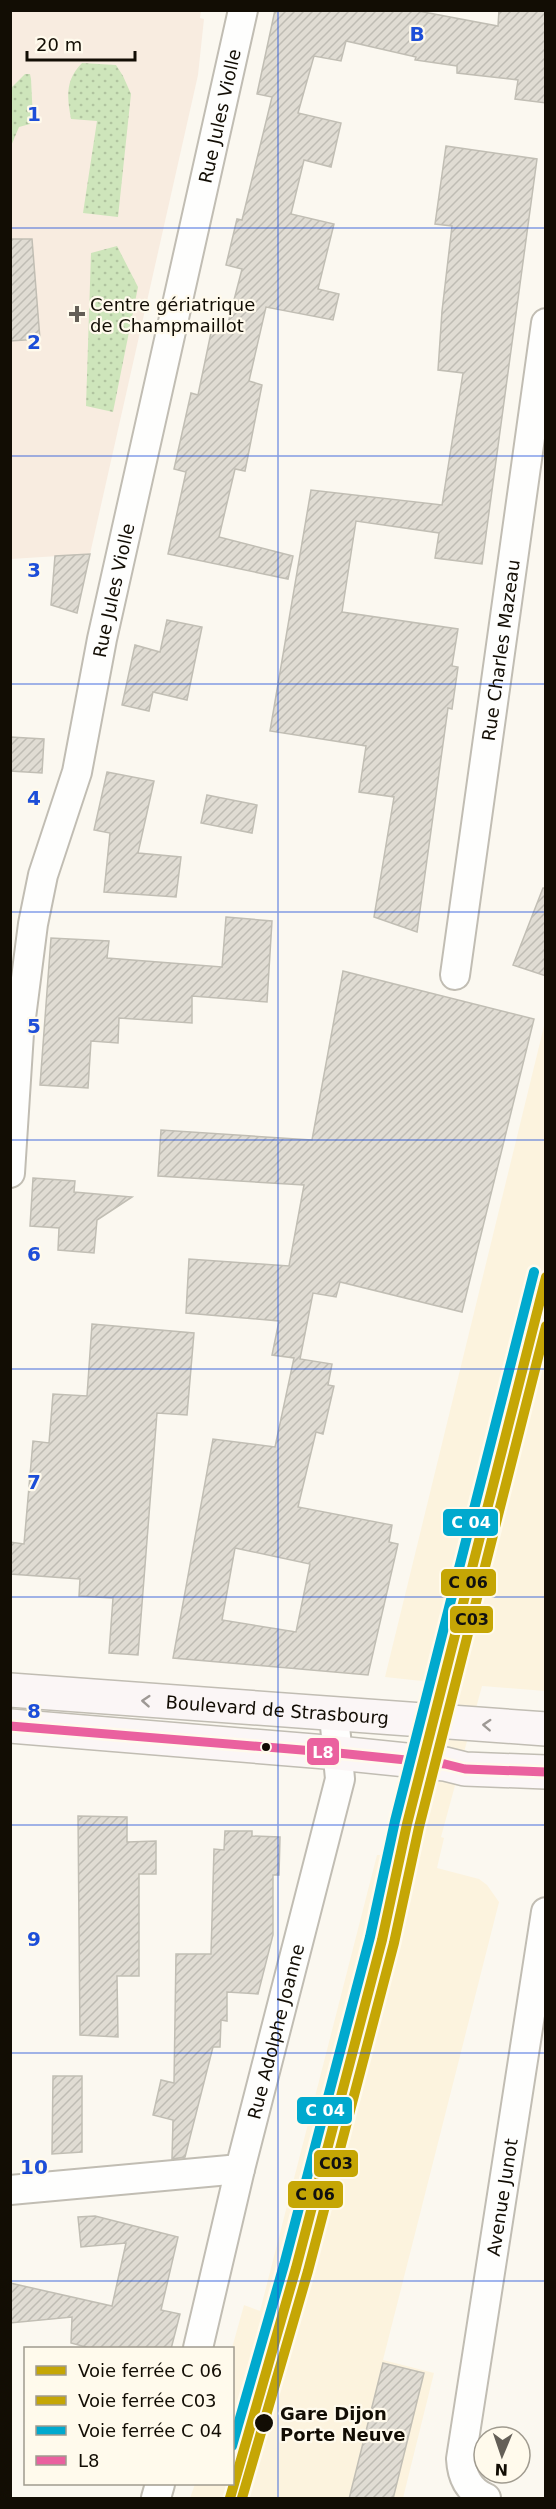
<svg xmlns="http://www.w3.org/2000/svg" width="556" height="2509" font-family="'DejaVu Sans',sans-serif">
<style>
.built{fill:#fcf3de}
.medical{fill:#f8ece0}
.green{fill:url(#green-dots)}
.building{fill:url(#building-hatch);stroke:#c1beb4;stroke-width:1.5;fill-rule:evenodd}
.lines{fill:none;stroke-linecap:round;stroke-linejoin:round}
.street-casing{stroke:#c1bdb3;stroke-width:32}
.secondary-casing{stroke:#c1bdb3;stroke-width:36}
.street{stroke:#fefefd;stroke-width:28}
.secondary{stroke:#fbf6f6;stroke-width:33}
.bus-1-casing{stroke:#fffaec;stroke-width:14}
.bus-1{stroke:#ea619f;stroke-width:9}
.rail-1-casing{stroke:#fffaec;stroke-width:15}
.rail-2-casing{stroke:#fffaec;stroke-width:15}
.rail-3-casing{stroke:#fffaec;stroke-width:15}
.rail-1{stroke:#c5a605;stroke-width:10}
.rail-2{stroke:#c5a605;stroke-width:10}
.rail-3{stroke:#00a9ce;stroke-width:10}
.oneway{stroke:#9e9995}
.grid{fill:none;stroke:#1d4ed8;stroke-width:1.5;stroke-opacity:0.55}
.poi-dot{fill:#645f57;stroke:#fffaec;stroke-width:2}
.bus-dot{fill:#120d04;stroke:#fffaec;stroke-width:2}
.labels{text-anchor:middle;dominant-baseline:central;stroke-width:4.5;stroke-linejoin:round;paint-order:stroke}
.street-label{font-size:18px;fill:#120d04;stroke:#fffaec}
.poi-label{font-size:18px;fill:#120d04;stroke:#fffaec;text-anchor:start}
.stop-label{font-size:18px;font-weight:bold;fill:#120d04;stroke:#fffaec;text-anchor:start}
.grid-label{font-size:20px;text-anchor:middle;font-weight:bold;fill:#1d4ed8;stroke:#fffaec;stroke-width:4.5;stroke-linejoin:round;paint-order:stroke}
.line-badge{stroke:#fffaec;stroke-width:2}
.badge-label{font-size:16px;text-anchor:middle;font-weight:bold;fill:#fff}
.pale-badge-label{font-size:16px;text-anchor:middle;font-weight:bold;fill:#111}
</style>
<defs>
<pattern id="green-dots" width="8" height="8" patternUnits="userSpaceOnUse" patternTransform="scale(1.5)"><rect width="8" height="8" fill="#cee5bb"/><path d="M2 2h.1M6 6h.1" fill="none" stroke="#b0c39f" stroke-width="1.8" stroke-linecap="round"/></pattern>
<pattern id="building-hatch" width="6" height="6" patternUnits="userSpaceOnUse" patternTransform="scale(1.5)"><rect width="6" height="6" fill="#e0dcd3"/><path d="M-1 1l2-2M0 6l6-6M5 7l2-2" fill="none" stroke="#bfbcb4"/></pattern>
</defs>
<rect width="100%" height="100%" fill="#fbf8f0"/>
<path class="built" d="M545,1022V1691L482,1686L441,1837L444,1838L437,1868L479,1879L487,1885L499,1902L383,2360L434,2373L403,2498H190L195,2484H232V2348L244,2305L260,2311L377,1855H385L391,1826L396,1827L431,1682L385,1677Z"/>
<path class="medical" d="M11,11H201L200,18L204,19L198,75L90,554L11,559Z"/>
<path class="green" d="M82,63L116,65L123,76L131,94L118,217L83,213L97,121L71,119C67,97 65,80 82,63Z
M25,74H30L31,79L33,119L30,124L19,127L11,146V88Z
M117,246L138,287L113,412L86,406L91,253Z"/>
<path class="building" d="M275,10H413L498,26L499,10H546V103L515,99L518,80L457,73V66L415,60L416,57L346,41L341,61L314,56L298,113L341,123L331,167L304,160L291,214L334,224L318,289L339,294L333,320L266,307L249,381L262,385L248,456L245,471L235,469L219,537L293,556L288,579L168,554L186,472L174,469L191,393L198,395L213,323L227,327L242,269L226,265L237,219L242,220L272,97L257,94Z
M446,146L537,159L482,564L435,558L439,533L356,521L342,612L458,629L452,666L458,667L452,709L448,708L417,932L374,917L394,797L359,792L366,746L270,731L311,490L442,505L463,373L438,370L442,311L452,226L435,224Z
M10,239H32L40,339L10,341Z
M90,554L77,613L51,605L55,556Z
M167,620L202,627L187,700L153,692L149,711L122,705L135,645L160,652Z
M10,737L44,739L42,773L10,771Z
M107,772L154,781L138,853L181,857L176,897L104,892L110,833L94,830Z
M207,795L257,805L252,833L201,823Z
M543,888H546V976L513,965Z
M226,917L272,921L267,1002L192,996V1023L119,1018L118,1043L91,1041L88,1088L40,1085L51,938L109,941L107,958L222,967Z
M343,971L534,1019L462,1312L340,1282L336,1297L313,1293L300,1359L332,1364L328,1385L334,1386L323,1434L316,1432L298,1507L392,1525L389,1542L398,1544L368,1675L173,1658L213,1439L275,1447L294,1358L272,1355L279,1321L186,1313L189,1259L289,1266L304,1185L158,1176L161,1130L312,1140ZM235,1548L310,1564L296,1632L222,1620Z
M33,1178L75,1181L74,1192L132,1197L97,1220L94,1253L58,1250L59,1228L30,1226Z
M92,1324L194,1333L187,1415L157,1413L138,1655L109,1653L113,1598L79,1596L80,1579L10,1574V1542L24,1544L33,1441L49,1443L53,1394L87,1396Z
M78,1816L127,1817V1842L156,1841V1874H139V1976H117L118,2037L80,2035Z
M225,1831H252V1836L280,1837L279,1875H273V1935L258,1994L227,1992V2021L221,2020L220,2047H213L185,2157L172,2159L173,2120L153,2115L161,2080L174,2083L176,1954H211L214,1849L224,1850Z
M53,2076H82V2152L52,2154Z
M95,2216L178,2237L161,2310L180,2314L171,2349H93L71,2343L72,2317L10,2323V2283L112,2306L126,2243L81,2247L78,2217Z
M383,2363L424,2373L393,2499H349Z"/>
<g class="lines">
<g class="street-casing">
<g id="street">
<path id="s1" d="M455,975L546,323"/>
<path id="s2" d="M10,1173L19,1033L33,924L43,875L77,772L102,639L243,10"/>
<path d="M10,2190L240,2169"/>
<path id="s3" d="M198,2348L240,2169L340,1779L334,1715"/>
<path d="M156,2498L160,2484"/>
<path id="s4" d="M486,2498C469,2491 462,2477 461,2459L546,1912"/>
</g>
</g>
<g class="secondary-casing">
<g id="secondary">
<path id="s5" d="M10,1690L546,1729"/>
<path d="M10,1726L338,1753L445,1764L465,1769L546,1772"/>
</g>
</g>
<use href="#street" class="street"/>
<use href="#secondary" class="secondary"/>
<g class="bus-1-casing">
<path id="bus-1" d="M10,1726L338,1753L445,1764L465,1769L546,1772"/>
</g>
<use href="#bus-1" class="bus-1"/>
<g class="rail-1-casing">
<path id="rail-1" d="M230,2498L296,2268L382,1940L407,1824L546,1277"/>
</g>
<g class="rail-2-casing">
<path id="rail-2" d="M242,2498L308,2271L394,1943L419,1827L546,1326"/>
</g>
<g class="rail-3-casing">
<path id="rail-3" d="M232,2446L284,2265L370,1937L395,1821L534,1272"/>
</g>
<use href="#rail-1" class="rail-1"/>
<use href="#rail-2" class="rail-2"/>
<use href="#rail-3" class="rail-3"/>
</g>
<defs><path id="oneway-chevron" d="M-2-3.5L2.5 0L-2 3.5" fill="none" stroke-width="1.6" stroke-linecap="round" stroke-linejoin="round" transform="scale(1.5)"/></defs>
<g class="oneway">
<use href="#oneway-chevron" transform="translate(146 1701) rotate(-176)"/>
<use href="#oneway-chevron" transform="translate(487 1725) rotate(-177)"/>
</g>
<path class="grid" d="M278,10V2498M10,228H546M10,456H546M10,684H546M10,912H546M10,1140H546M10,1369H546M10,1597H546M10,1825H546M10,2053H546M10,2281H546"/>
<path class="poi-dot" d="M74 305h6v6h6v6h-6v6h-6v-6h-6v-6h6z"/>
<g class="bus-dot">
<circle cx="266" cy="1747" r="5"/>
<circle cx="264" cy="2423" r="10"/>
</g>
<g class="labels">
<g class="street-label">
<text stroke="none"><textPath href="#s2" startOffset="1080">Rue Jules Violle</textPath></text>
<text stroke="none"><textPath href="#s2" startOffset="594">Rue Jules Violle</textPath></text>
<text stroke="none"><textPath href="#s1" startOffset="328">Rue Charles Mazeau</textPath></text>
<text stroke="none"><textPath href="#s5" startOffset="268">Boulevard de Strasbourg</textPath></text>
<text stroke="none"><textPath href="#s3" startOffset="326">Rue Adolphe Joanne</textPath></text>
<text stroke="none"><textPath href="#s4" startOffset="314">Avenue Junot</textPath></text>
</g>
<g class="poi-label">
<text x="90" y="304">Centre gériatrique<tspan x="90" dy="21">de Champmaillot</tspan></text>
</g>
<g class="stop-label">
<text x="280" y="2413">Gare Dijon<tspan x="280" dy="21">Porte Neuve</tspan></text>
</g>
</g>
<g class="grid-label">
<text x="417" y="41">B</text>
<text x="34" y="121">1</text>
<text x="34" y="349">2</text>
<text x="34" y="577">3</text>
<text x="34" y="805">4</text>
<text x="34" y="1033">5</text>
<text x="34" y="1261">6</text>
<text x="34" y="1489">7</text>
<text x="34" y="1718">8</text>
<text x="34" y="1946">9</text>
<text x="34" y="2174">10</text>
</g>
<g class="line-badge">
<rect x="442" y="1508" width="57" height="29" rx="6" fill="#00a9ce"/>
<rect x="440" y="1568" width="57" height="29" rx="6" fill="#c5a605"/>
<rect x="449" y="1605" width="45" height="29" rx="6" fill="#c5a605"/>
<rect x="306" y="1737" width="34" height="29" rx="6" fill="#ea619f"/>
<rect x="296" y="2096" width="57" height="29" rx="6" fill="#00a9ce"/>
<rect x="313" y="2149" width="46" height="29" rx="6" fill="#c5a605"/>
<rect x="287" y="2180" width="57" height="29" rx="6" fill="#c5a605"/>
</g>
<g class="badge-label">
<text x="471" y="1528">C 04</text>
<text x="323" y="1758">L8</text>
<text x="325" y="2116">C 04</text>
</g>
<g class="pale-badge-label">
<text x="468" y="1588">C 06</text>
<text x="472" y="1625">C03</text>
<text x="336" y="2169">C03</text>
<text x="315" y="2200">C 06</text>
</g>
<rect width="556" height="2509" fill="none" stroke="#120d04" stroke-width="24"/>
<rect x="24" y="2347" width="210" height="138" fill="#fffaec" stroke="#a09b8f" stroke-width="1.5"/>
<rect x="36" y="2366" width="30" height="9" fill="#c5a605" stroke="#a09b8f" stroke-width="1.5"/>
<text x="78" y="2377" font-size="18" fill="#120d04">Voie ferrée C 06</text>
<rect x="36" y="2396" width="30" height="9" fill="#c5a605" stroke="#a09b8f" stroke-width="1.5"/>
<text x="78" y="2407" font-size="18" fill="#120d04">Voie ferrée C03</text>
<rect x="36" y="2426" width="30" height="9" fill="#00a9ce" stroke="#a09b8f" stroke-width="1.5"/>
<text x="78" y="2437" font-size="18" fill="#120d04">Voie ferrée C 04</text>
<rect x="36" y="2456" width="30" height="9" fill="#ea619f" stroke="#a09b8f" stroke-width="1.5"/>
<text x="78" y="2467" font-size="18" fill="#120d04">L8</text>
<g transform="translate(502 2455) rotate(182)"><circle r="28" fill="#fffaec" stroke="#a09b8f" stroke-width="1.5"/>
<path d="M0-4.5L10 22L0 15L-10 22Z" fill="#645f57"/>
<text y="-9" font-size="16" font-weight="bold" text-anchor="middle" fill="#120d04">N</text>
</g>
<path d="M27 51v9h108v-9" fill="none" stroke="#120d04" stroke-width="3"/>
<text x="36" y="51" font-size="18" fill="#120d04" stroke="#fffaec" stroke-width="4.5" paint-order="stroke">20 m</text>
</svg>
